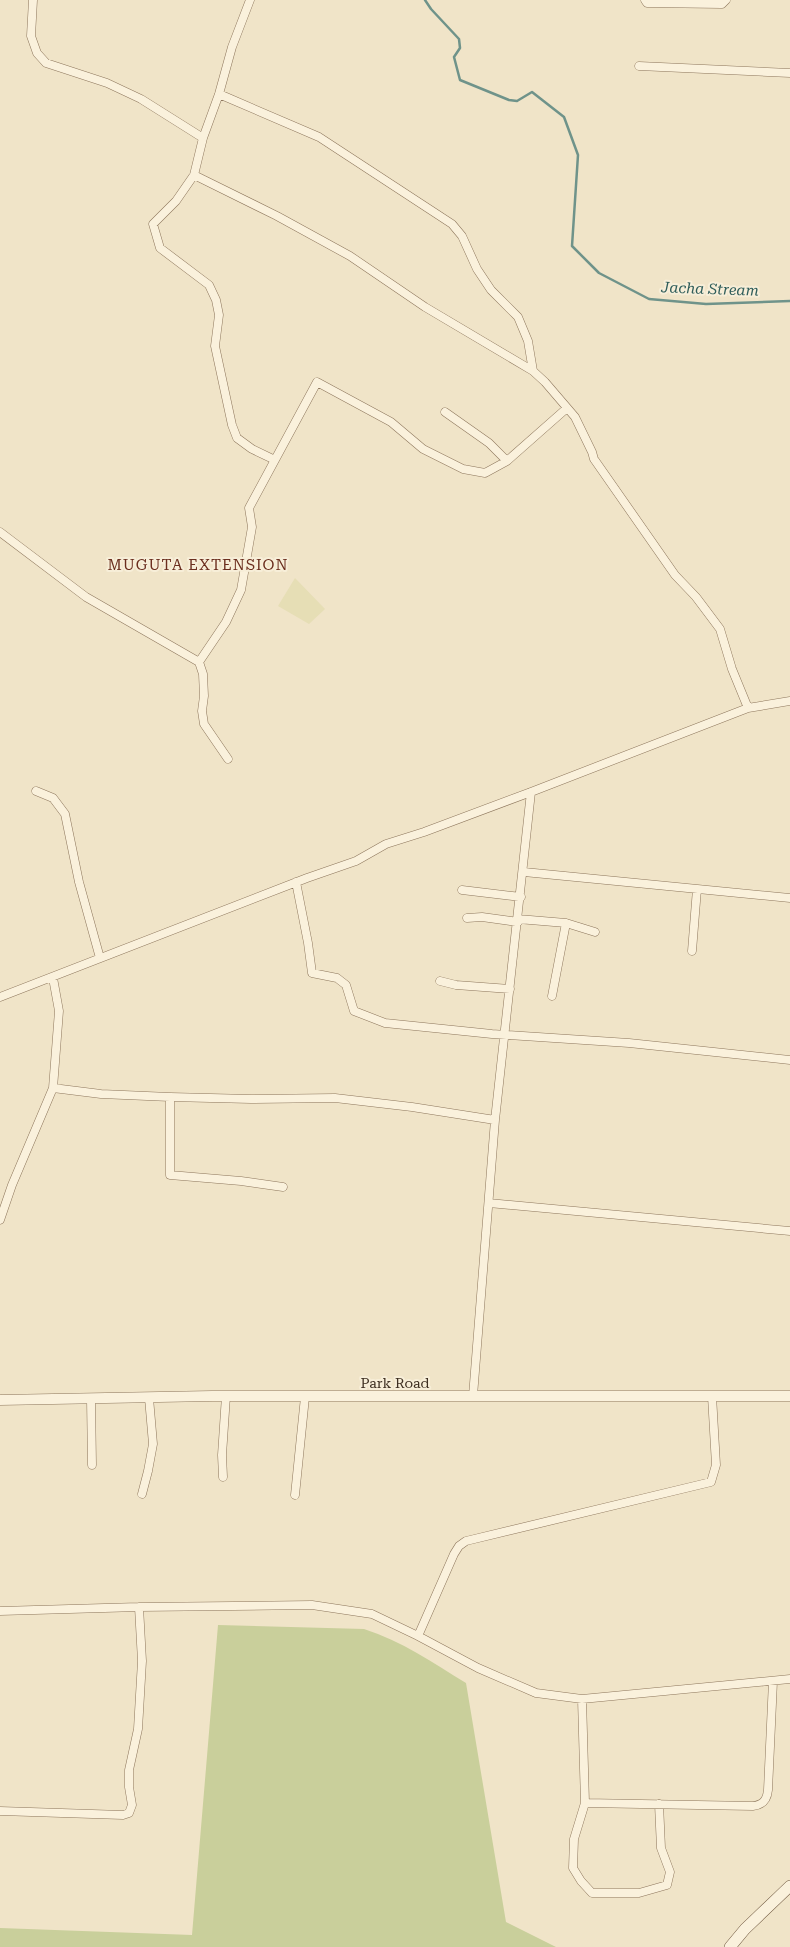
<svg xmlns="http://www.w3.org/2000/svg" width="790" height="1947" font-family="'Roboto Serif',serif">
<style>
.farmland{fill:#e6deb5}
.green{fill:#c9cf9b}
.lines{fill:none;stroke-linecap:round;stroke-linejoin:round}
.stream{stroke:#6f938a;stroke-width:2.5}
.minor-casing{stroke:#8d765c;stroke-width:9}
.tertiary-casing{stroke:#8d765c;stroke-width:11}
.secondary-casing{stroke:#6f573f;stroke-width:12}
.minor{stroke:#faf1dc;stroke-width:8}
.tertiary{stroke:#faf1dc;stroke-width:10}
.secondary{stroke:#faf1dc;stroke-width:11}
.labels{text-anchor:middle;dominant-baseline:central;stroke-width:4;stroke-linejoin:round;paint-order:stroke}
.street-label{font-size:14px;fill:#3d2e20;stroke:#f7eed8}
.water-label{font-size:15px;font-style:italic;fill:#2f5d5a;stroke:#f7eed8}
.neighbourhood-label{font-size:15px;letter-spacing:1px;fill:#6b2e1e;stroke:#f7eed8}
</style>
<rect width="100%" height="100%" fill="#f0e4c8"/>
<path class="farmland" d="M295,578L325,609L309,624L278,606Z"/>
<path class="green" d="M218,1625L364,1629C402,1641 433,1663 466,1683L506,1922L556,1947H0V1928L192,1935Z"/>
<g class="lines">
<path class="stream" d="M425,0L431,9L459,39L460,48L454,57L460,80L509,100L517,101L532,92L564,117L578,155L572,246L599,273L649,299L706,304L790,301"/>
<g class="minor-casing">
<path id="minor" d="M33,0L31,36L37,53L46,63L107,83L141,99L203,138
M250,0L232,47L219,94L203,138L194,175L176,201L153,224L160,248L209,285L216,300L219,315L215,346L232,425L237,438L252,449L275,460
M645,0L647,3L722,4L726,0
M639,66L790,73
M219,94L319,137L452,224L462,236L477,269L491,290L518,317L528,341L533,371L545,382L575,417L592,452L594,459L675,575L696,597L720,629L732,669L748,708
M194,175L277,216L350,256L425,307L533,371
M445,412L489,443L507,461
M0,532L86,597L199,662L203,674L204,696L202,711L204,724L228,759
M199,662L226,622L241,590L252,527L249,508L317,382L391,422L423,449L463,469L485,473L507,461L567,408
M36,791L53,798L65,814L79,882L100,958
M524,872L790,898
M296,882L308,943L312,973L337,978L346,985L354,1011L385,1023L492,1034L629,1043L790,1060
M462,890L521,897
M467,918L482,917L518,922
M518,919L566,923L595,932
M692,951L697,889
M440,981L456,985L510,989
M552,996L566,923
M0,997L307,878L356,861L386,844L424,832L531,792L748,708L790,701
M53,1088L101,1094L170,1097L251,1099L335,1098L412,1107L495,1120
M170,1097V1175L241,1181L283,1187
M489,1203L790,1231
M0,1220L12,1185L53,1088L59,1011L53,978
M473,1396L495,1120L531,792
M91,1399L92,1465
M223,1477L222,1455L226,1396
M142,1494L148,1471L153,1444L149,1398
M295,1495L305,1397
M0,1611L139,1607L312,1605L372,1614L418,1636L478,1668L536,1693L582,1699L790,1679
M418,1636L454,1554L459,1546L466,1541L711,1482L716,1465L712,1396
M582,1699L585,1803L574,1839L573,1868L581,1881L592,1893H639L667,1885L670,1872L661,1848L659,1804
M585,1803L753,1806C763,1805 767,1800 768,1790L773,1681
M0,1811L123,1815L129,1813L132,1805L129,1787V1770L138,1729L142,1661L139,1607"/>
</g>
<g class="tertiary-casing">
<path id="tertiary" d="M0,1400L212,1396H790"/>
</g>
<g class="secondary-casing">
<path id="secondary" d="M730,1947L745,1929L790,1886"/>
</g>
<use href="#minor" class="minor"/>
<use href="#tertiary" class="tertiary"/>
<use href="#secondary" class="secondary"/>
</g>
<g class="labels">
<g class="street-label">
<text x="395" y="1383">Park Road</text>
</g>
<g class="water-label">
<text transform="translate(710 289) rotate(2)">Jacha Stream</text>
</g>
<g class="neighbourhood-label">
<text x="198" y="565">MUGUTA EXTENSION</text>
</g>
</g>
</svg>
